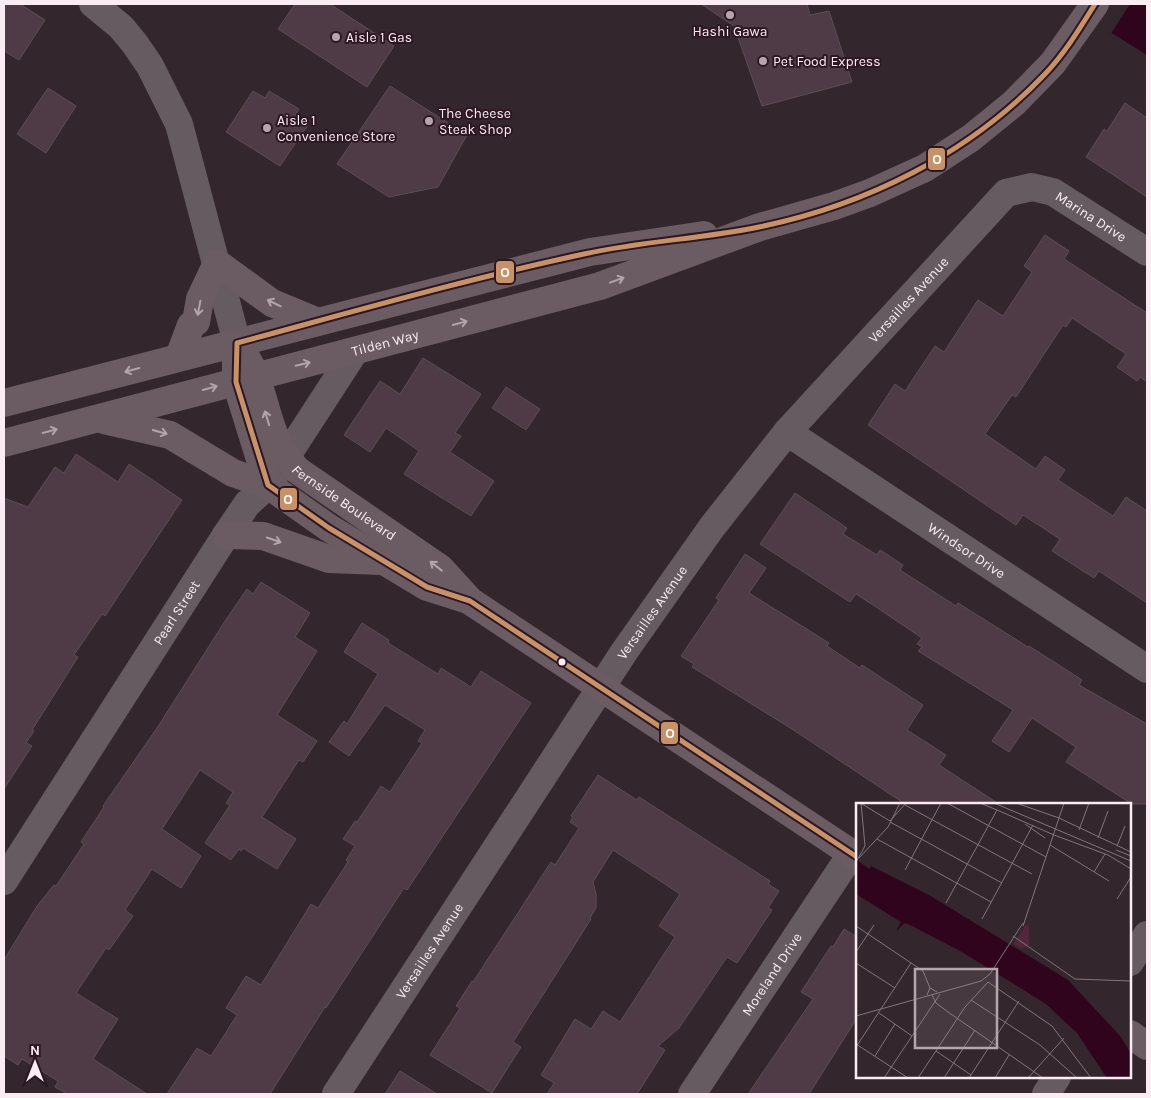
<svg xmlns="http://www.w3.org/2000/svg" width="1151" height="1098" font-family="Karla,sans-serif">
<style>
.water{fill:#30041d}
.pier{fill:#33262c}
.building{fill:#4e3b45;stroke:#5a4f54}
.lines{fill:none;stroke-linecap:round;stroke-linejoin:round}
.minor{stroke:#665b60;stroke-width:28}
.tertiary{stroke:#665b60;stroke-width:28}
.secondary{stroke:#6a5c62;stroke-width:28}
.bus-1-casing{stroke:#2d1722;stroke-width:9}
.bus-1{stroke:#c7916a;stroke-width:5}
.oneway{stroke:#b2a4aa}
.poi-dot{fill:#b5a6ad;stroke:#2d1722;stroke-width:2}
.bus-dot{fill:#fbebf2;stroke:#2d1722;stroke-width:2}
.labels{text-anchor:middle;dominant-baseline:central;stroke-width:4;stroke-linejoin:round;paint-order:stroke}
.poi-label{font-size:14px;fill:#fbebf2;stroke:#2d1722;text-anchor:start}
.street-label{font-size:14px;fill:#fbebf2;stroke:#2d1722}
.inset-road{fill:none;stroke:#83757b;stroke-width:1}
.view{fill:#b5a6ad;fill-opacity:0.15;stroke:#b5a6ad;stroke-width:2.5}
.inset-edge{fill:none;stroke:#fbebf2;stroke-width:2.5}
.line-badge{stroke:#2d1722;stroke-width:2}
.badge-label{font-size:14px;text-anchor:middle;font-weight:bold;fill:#fff}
</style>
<rect width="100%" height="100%" fill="#33262c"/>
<path class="water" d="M1065,4H1147V55Z"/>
<path class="pier" d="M1062,4H1130L1110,35Z"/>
<path class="building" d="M4,4H20L45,20L19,60L4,51Z
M295,4H330L394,46L367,87L278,29Z
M701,4H807L810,15L829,11L852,82L762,106L734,26Z
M390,86L467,135L438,187L389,197L337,164Z
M48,88L76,106L46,153L17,134Z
M253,91L265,98L269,91L299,109L294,117L308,125L280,166L226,132Z
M1125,103L1147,118V197L1086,157L1104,129L1107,131Z
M1045,235L1069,251L1064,259L1147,313V382L1140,377L1137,381L1117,367L1126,354L1072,318L1066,327L1063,325L1016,397L1012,395L985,434L1036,469L1045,456L1065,470L1058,480L1113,516L1126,497L1147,511V603L1099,571L1094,578L1052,551L1060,539L1023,515L1016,525L868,425L895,384L905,391L935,346L944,352L978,300L1003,316L1032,272L1024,266Z
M423,358L481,394L455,433L461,436L450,452L494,481L471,516L404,474L419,451L386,428L370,452L344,435L380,381L400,394Z
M506,387L540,409L526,430L492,408Z
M76,454L118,482L129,464L182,500L105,616L102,614L74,655L78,657L32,730L34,731L26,743L32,746L4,789V498L28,507L55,467L64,473Z
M795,493L847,528L843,534L877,555L880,550L903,565L900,570L956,606L958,603L1028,647L1029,646L1082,680L1079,685L1147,724V804H1132L1066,762L1076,747L1032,718L1009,752L992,741L1013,710L918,651L922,647L917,644L922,638L876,607L856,594L850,602L760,544Z
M745,554L766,568L749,593L829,643L827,646L860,668L862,665L923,705L907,730L946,755L939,765L999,804H905L792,729L692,667L694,664L681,656L719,600L716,598Z
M261,582L310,613L295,637L317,651L277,715L317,741L303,762L299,760L262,817L296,839L277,869L243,848L241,851L239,849L231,860L205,843L230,805L226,803L233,792L200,770L162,829L201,856L181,888L152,869L125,910L133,916L109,950L106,948L76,993L118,1019L93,1059L147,1094H67L55,1087L58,1081L22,1059L18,1065L4,1056V960L37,906L54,885L56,886L84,844L81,842L104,807L103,806L159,725L225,621L247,589L253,594Z
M362,623L389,640L388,643L438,674L441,668L471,687L481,671L531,703L407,890L404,888L326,1008L325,1007L270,1094H167L197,1048L211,1056L237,1015L226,1008L246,976L261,985L311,904L318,908L348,862L346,860L355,846L343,839L355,821L357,822L381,786L390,792L422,743L418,741L425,730L385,705L349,756L329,742L344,721L347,724L378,674L344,652Z
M598,775L637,800L639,797L770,881L768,884L779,891L768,908L772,910L737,963L727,957L679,1028L658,1046L665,1050L637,1094H547L554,1083L541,1075L575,1019L591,1029L603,1011L620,1022L675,937L659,926L680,894L613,850L593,882L596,894V908L590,918L591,919L513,1042L521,1047L492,1093L430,1055L460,1008L456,1006L472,981L473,982L551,862L555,865L579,828L570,822L573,817L571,816Z
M844,929L857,937V1018L809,1094H748L813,999L801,992L831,946L833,947Z
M400,1071L437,1094H385Z"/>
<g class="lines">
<g class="minor">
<path id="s1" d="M787,432L1147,669"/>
<path id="s2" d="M4,881L226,535L247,504L268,485L355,351"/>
<path d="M1130,962L1147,935"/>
<path id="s3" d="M336,1094L624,652L712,527L787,432L1006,193L1032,187L1053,192L1147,252"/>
<path id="s4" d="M692,1094L852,853"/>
<path d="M1046,1094L1057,1077"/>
</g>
<path class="tertiary" d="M93,4L121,27L135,44L150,66L179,124L237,343"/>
<g class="secondary">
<path id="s5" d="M237,343C243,353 252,365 256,377C270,415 268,437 297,470L440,568L470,601L857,857"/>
<path d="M179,357L191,325L196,322L200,299L217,263L272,303L318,322"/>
<path d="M236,363V382L268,485L329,528L427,587L468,600"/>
<path d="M4,403L590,252L704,235"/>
<path d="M104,420L170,435L233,473L268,485"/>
<path id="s6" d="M4,443L600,286L760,227L834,206L870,193L925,168L971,138L1014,103L1053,63L1095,4"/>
<path d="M226,535L263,536L329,559L381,561"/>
<path d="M1130,1034L1147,1046"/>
</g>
<g class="bus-1-casing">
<path id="bus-1" d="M857,857L470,601L427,587L329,528L268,485L236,382L237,343C352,312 467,279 584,254C642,241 701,239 759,227C866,205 969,154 1045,74C1065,53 1080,28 1095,4"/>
</g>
<use href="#bus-1" class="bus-1"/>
</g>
<defs><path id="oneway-shaft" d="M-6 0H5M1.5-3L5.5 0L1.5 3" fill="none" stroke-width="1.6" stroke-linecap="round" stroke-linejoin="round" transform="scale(1.25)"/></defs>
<g class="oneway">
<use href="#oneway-shaft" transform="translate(617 280) rotate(-20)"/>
<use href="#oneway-shaft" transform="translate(274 303) rotate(-154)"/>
<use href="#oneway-shaft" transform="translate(199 308) rotate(101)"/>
<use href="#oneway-shaft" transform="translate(460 323) rotate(-15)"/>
<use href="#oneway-shaft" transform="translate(303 364) rotate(-14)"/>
<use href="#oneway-shaft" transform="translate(132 370) rotate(165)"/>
<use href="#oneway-shaft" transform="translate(210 388) rotate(-15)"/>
<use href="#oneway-shaft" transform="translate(267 418) rotate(-107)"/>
<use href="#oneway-shaft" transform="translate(50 431) rotate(-15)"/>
<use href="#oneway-shaft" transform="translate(160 432) rotate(16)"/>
<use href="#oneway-shaft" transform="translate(274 540) rotate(19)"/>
<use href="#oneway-shaft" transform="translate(436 566) rotate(-142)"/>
</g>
<g class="poi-dot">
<circle cx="730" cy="15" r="5"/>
<circle cx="336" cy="37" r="5"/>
<circle cx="763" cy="61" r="5"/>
<circle cx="429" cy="121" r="5"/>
<circle cx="267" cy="128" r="5"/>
</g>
<circle class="bus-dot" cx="562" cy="662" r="4.5"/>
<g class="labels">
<g class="poi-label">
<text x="730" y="31" text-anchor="middle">Hashi Gawa</text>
<text x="346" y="37">Aisle 1 Gas</text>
<text x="773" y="61">Pet Food Express</text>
<text x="439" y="113">The Cheese<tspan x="439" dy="16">Steak Shop</tspan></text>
<text x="277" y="120">Aisle 1<tspan x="277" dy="16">Convenience Store</tspan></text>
</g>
<g class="street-label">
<text stroke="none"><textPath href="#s3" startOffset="1219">Marina Drive</textPath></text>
<text stroke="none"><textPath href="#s3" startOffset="981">Versailles Avenue</textPath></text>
<text stroke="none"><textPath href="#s6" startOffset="394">Tilden Way</textPath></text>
<text stroke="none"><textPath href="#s5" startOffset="199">Fernside Boulevard</textPath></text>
<text stroke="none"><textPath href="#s1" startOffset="215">Windsor Drive</textPath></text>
<text stroke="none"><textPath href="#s3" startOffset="576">Versailles Avenue</textPath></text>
<text stroke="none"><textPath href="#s2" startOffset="319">Pearl Street</textPath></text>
<text stroke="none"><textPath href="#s3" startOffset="171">Versailles Avenue</textPath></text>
<text stroke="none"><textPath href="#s4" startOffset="144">Moreland Drive</textPath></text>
</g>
</g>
<g transform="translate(856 803)">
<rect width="275" height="275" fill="#33262c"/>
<path d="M169,123H173V142L166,146L157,141Z" fill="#52273c"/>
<path d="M0,56L13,66L15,63L73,92L212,177L265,234L275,251V275H251L221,230L190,201L166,186L106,149L58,124L49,120L40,128L45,119L0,91Z" fill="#30041d"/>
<path class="inset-road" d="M91,0L190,54M124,0L141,7M138,0L275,58M160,0L203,15M6,1L34,18M49,2L176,71M141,7L198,32M203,15L275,49M34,18L50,0M34,19L146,80M169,21L189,35M223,27L233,0M198,32L252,52L275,66M242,35L252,8M21,36L135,99M194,42L253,78M261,43L269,23M260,47L275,53M3,55L32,24L44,0M0,59L9,43L5,0M49,67L85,0M238,69L249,51M261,96L275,74M90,100L141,7M126,116L177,22M0,123L67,168L74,185M167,123L208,0M157,133L219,176L275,178M0,149L18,122M0,160L39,185M71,192L74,185L81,189M76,192L80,200L92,209L187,275M115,197L184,242L221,275M23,210L56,233M0,213L125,178L134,171L167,120M0,241L52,275M0,244L55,160M80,248L115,272M19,253L39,221M28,275L84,191M62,275L109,204L132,179L196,223L235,275M88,275L119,227M113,275L163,198M139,275L153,252M172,275L208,235"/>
<path class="view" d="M59,166H141V245H59Z"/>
<rect width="275" height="275" class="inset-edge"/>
</g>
<g class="line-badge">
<rect x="927" y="147" width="19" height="24" rx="5" fill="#c7916a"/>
<rect x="495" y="260" width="20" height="24" rx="5" fill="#c7916a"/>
<rect x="279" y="487" width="19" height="24" rx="5" fill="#c7916a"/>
<rect x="660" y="721" width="19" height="24" rx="5" fill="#c7916a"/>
</g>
<g class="badge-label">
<text x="937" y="164">O</text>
<text x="505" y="277">O</text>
<text x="288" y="504">O</text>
<text x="670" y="738">O</text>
</g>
<rect width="1151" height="1098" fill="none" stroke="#fbebf2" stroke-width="10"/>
<g transform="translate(35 1063)" stroke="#2d1722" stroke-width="4" paint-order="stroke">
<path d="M0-4L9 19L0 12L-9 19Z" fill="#fbebf2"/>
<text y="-8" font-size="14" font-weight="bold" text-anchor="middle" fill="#fbebf2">N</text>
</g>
</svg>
